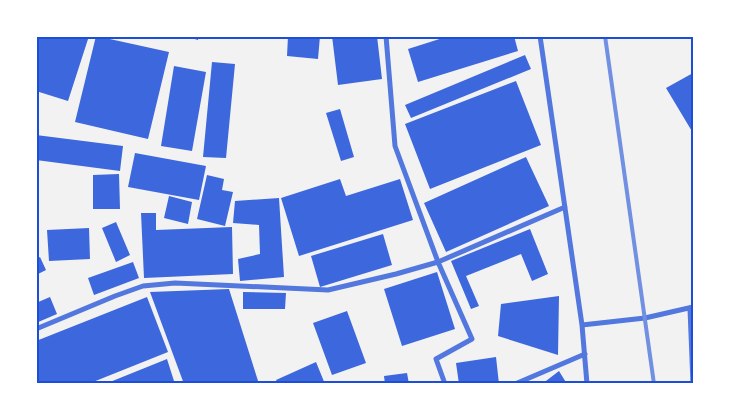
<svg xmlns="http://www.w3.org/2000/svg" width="729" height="420" font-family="Rubik,sans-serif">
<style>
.building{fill:#3d67dc}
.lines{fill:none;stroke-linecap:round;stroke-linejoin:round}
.minor{stroke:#5277de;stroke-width:5}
.rail{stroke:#7290e2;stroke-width:4}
.neatline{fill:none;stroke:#1d4ed8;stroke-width:2}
</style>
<rect width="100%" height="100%" fill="#f2f2f2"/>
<path class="building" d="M36,36H89L68,101L36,91Z
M96,36L169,52L148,139L75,122Z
M184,36H199L198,40Z
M288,36H320L318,59L287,56Z
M332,36H377L382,79L338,85Z
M449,36H514L518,51L418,82L408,49Z
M525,55L531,69L411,118L405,105Z
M212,62L235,64L226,158L203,157Z
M174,66L206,72L192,151L161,146Z
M693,73V133L666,88Z
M516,81L541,145L430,189L405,124Z
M340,109L354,157L341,161L326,113Z
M36,135L123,146L120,171L36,160Z
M135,153L206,166L199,200L128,187Z
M526,157L549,206L446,252L424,203Z
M119,174L120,209H93V175Z
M207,175L224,179L222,190L233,192L225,226L197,219Z
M340,179L346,196L400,179L413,220L299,256L281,198Z
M169,196L192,202L188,224L164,218Z
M279,198L284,277L240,281L238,259L260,254L259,225L233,223L235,201Z
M141,213H156V230L232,227L233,274L144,278Z
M116,222L130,255L116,262L102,228Z
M89,228L90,259L49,261L47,230Z
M530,229L548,274L532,281L521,254L466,276L479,306L471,309L451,261Z
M383,234L392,265L320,287L311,256Z
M40,257L46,270L36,275V259Z
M133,262L139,278L94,295L88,278Z
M437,272L455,329L402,346L384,289Z
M229,289L259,384H184L150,292Z
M243,292L286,293L285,309H243Z
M559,296L558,355L498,336L501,304Z
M50,297L57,314L36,323V303Z
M147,297L168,352L88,384H36V341Z
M347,311L366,363L332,375L313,323Z
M496,357L499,384H459L456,363Z
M167,359L174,381L167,384H105Z
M316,362L325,384H278L276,380Z
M559,371L567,384H542Z
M407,373L409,384H385L384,376Z"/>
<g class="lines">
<path class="minor" d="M386,36L395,146L438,262L472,339L436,359L445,384
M540,36L582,325L587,384
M690,309L693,384
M582,325L645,318L693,307
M36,329L115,296L143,286L175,283L328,290L396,274L438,262L565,207
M515,384L585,354"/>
<path class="rail" d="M605,36L654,384"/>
</g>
<rect width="729" height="420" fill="none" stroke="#ffffff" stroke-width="75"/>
<rect x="38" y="38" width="654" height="344" class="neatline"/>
</svg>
